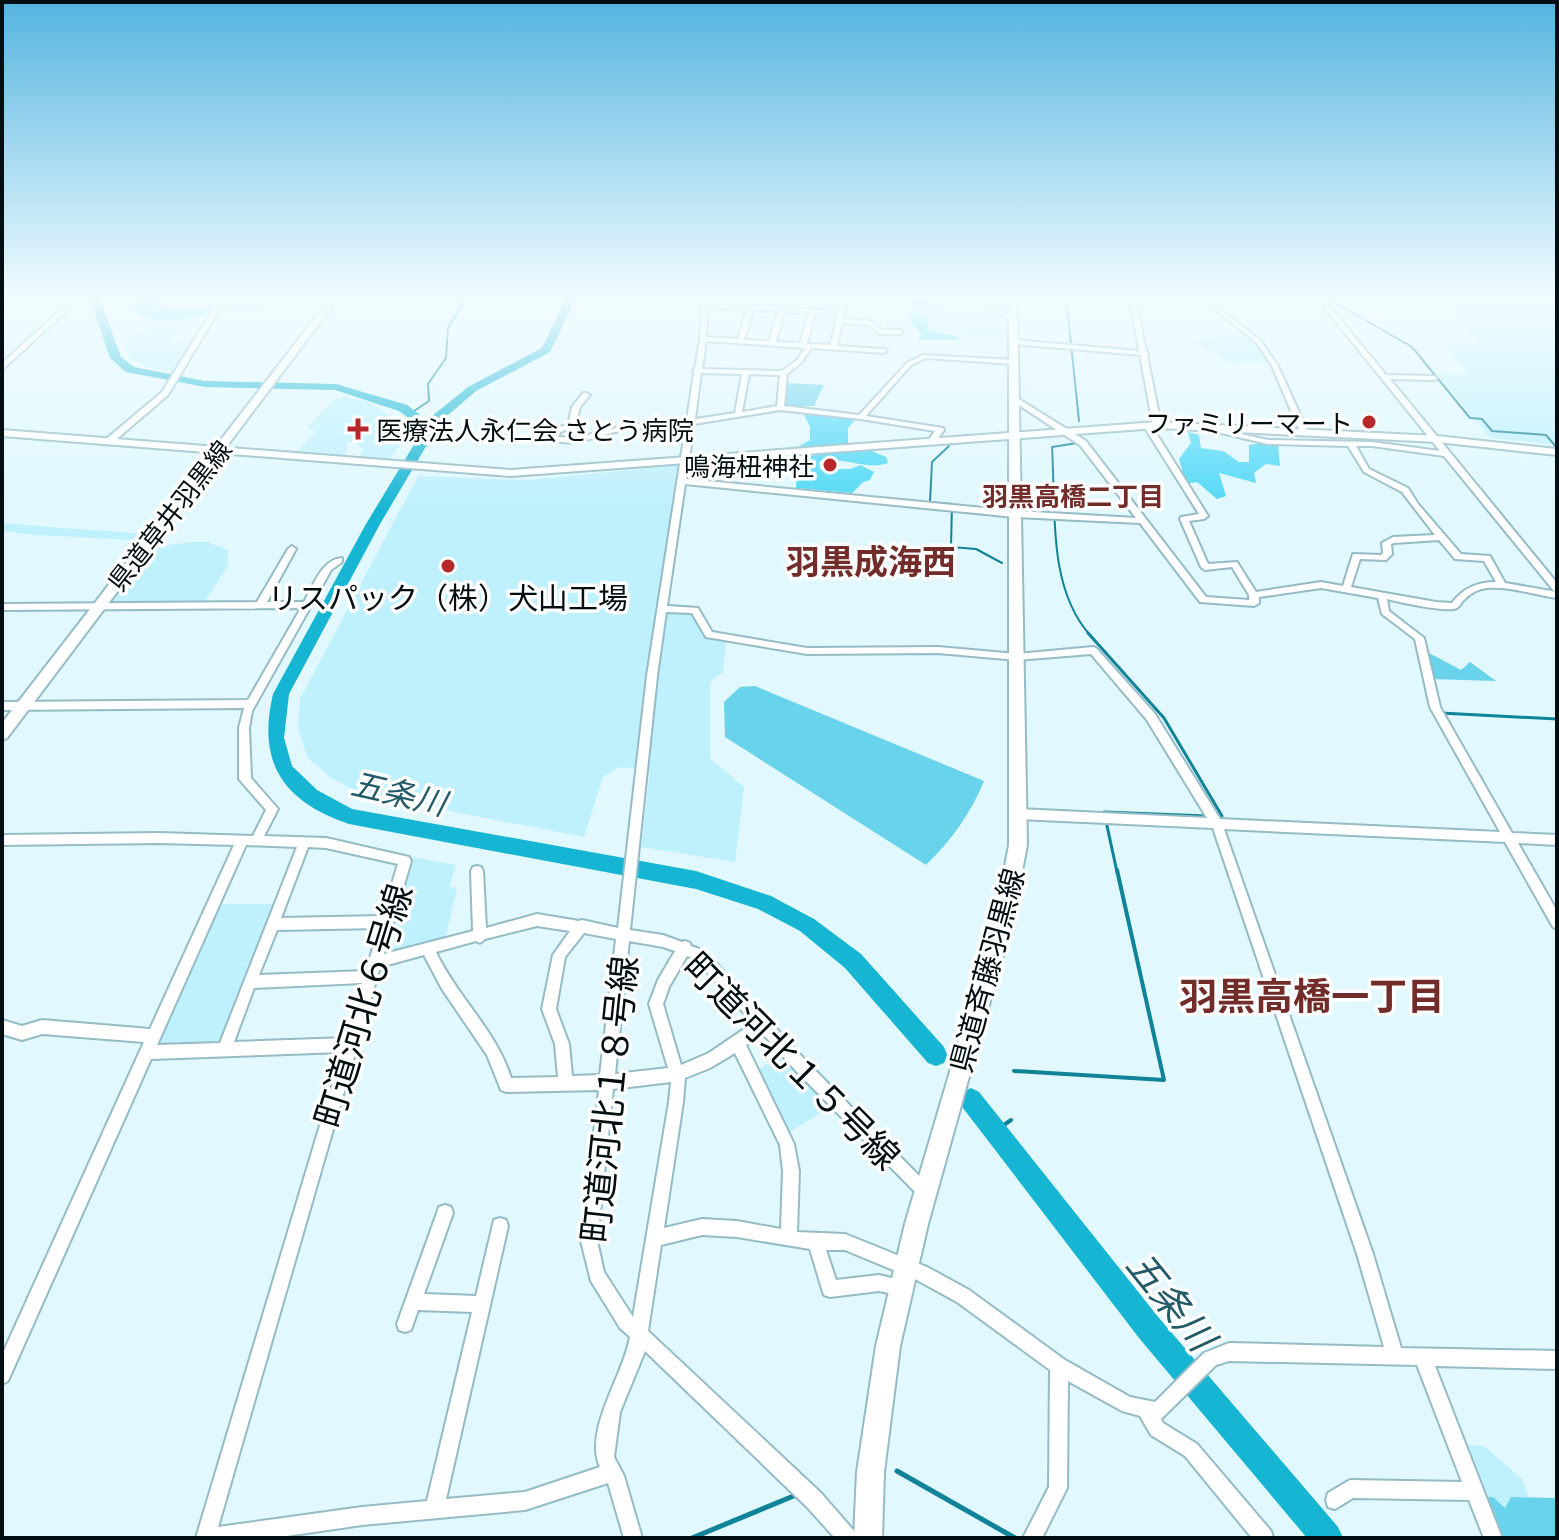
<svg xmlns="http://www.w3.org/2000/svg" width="1559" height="1540" font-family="'Exo 2','Noto Sans JP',sans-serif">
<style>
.built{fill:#bff0fd}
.green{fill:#6ad3ec}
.forest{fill:#4fd8f6}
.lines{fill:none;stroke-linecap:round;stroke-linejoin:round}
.stream-far3{stroke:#108399;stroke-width:2}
.stream-far2{stroke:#108399;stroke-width:3}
.stream-far1{stroke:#108399;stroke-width:4}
.stream{stroke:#108399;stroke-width:5}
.river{fill:#16b5d3;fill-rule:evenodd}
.minor-casing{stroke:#95bbc5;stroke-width:4}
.tertiary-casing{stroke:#95bbc5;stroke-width:4}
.secondary-casing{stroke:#95bbc5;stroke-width:4}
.minor{fill:#fff;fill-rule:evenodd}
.tertiary{fill:#fff;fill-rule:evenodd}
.secondary{fill:#fff;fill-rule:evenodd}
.poi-dot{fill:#b8282b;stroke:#fff;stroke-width:3}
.labels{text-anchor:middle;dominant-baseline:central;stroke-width:7;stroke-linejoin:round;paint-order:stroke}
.far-poi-label{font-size:26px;fill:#020e12;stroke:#fff;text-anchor:end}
.far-neighbourhood-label{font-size:26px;font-weight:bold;fill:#722c29;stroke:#fff}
.far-street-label{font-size:26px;fill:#020e12;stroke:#fff}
.poi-label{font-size:30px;fill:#020e12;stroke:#fff}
.street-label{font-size:30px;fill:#020e12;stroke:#fff}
.water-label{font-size:32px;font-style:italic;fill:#225a67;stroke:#fff}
.quarter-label{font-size:34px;font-weight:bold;fill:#722c29;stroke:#fff}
.near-street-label{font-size:36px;fill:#020e12;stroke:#fff}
.near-neighbourhood-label{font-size:38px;font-weight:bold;fill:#722c29;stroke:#fff}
.near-water-label{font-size:38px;font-style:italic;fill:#225a67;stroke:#fff}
</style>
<rect width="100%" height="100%" fill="#e0f8fe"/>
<path class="built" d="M753,296H842L837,311L814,309L815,302L753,299Z
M1443,296H1557V445L1490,438L1437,374L1469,375L1445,345L1477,342Z
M918,306L977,316L979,311L994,313L1002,320L1001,338L929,330V317L917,315Z
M174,320H183L171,341L194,340L173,373L153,369L131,359L124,343L136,334Z
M1247,334L1268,362L1228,363L1206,348L1188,341Z
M344,396L372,403L403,425L405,432L401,444L389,460L358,459L363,450L356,441L348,442L344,458L295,454L316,431L307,428L333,400Z
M679,465L658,604L690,605L706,638L726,642L723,672L710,682V758L744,787L735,862L641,847L650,770L620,767L603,777L584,837L361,794L330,777L307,757L298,728L300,699L418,476L526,480Z
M2,523L60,528L149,534L137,540L36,535L2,531Z
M193,542H207L228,550V565L204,603H113L111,600L152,547Z
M413,857L456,865L449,887L457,888L445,940L387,953L384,949Z
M216,904H276L220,1046L158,1048L156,1040Z
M783,1055L831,1107L786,1134L754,1072Z
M1468,1445L1484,1446L1522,1479L1529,1497H1511L1506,1509L1493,1497H1488Z"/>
<path class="green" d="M787,383L824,385L814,406H784Z
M1429,653L1461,670L1470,662L1496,681L1430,679L1427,668Z
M755,686L984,781C971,813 951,841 926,865L725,737L724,702L740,687Z
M1488,1497H1493L1505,1508L1511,1497L1557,1498V1538H1504Z"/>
<path class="forest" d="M146,296H215L160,301L156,305L182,309L212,306L205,315C182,319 148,328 131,308Z
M913,299L930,300L939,306H919L916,315L927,317L928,330L959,337L957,340H917L922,334L912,325L909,313L916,304L911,303Z
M802,411L856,419L848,428V444L794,449L810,440V427Z
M1188,432L1199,435L1201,448L1223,451L1239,462H1249V445L1268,442L1278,446L1280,466L1266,464L1254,473L1256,483L1219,473L1226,496L1217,499L1197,482L1184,484L1178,478L1182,469L1179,459L1191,443Z
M867,449L886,457L888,463C866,471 842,455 819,462L820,469H851L860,465L874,472L870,480L863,482L852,493L796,488L797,460L801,457Z"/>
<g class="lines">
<path class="stream-far3" d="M1066,296L1079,421
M1323,296L1412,347L1470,418L1482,419L1492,431L1546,435L1557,448
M411,413L429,401L428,384L446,358L448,328L461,306L456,296
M1077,443L1052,447C1056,508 1047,587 1090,635
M949,446L932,462L930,502L952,504L951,547L976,549L1002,563"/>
<path class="stream-far2" d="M1088,633L1164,718L1222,816
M1441,713L1557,719
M1117,872L1104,812L1207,816"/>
<path class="stream-far1" d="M1014,1071L1164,1080L1117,870
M995,1131L1011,1120"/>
<path class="stream" d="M897,1471L1015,1538
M692,1538L796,1495"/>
<path class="river" d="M89,296H99L121,357L134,367L205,381L336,384L407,405L419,414L425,427L432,416L468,387L542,348L567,296H577L550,352L476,391L441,421L380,524L289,694L284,738L292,766L317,790L352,809L696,871L771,896L814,919L861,954L944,1047L947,1055L944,1063L936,1066L928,1063L845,968L800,931L758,909L696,889L349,824C282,801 257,762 273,694L366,524L418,438L410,419L399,411L335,390L205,387L126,372L110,358Z
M971,1088L979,1092L1159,1318L1338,1527L1343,1538H1307L1139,1338L963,1108L959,1100L963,1092Z"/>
<g class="minor-casing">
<path id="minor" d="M83,296L4,368L2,369V363L73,299L2,301V297Z
M221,296H227L224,301L334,297L337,299L334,301L222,305L168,395L111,444H105V440L162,392Z
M703,296H709V303L838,311L842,296H848L843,319L870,321L882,330H900L903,332L900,334H880L868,325L842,323L837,346L884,349L887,351L884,353L811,348L802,362L787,374L784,406L859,415L907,363L923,355L1014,360L1017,362L1014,364L926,358L911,365L866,416L943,428L944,430L935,443H932L928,441L935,431L861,419L780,410L694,424L686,479L1015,511L1136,518L1080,445L1011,400V396H1014L1086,441L1206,597L1249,600V595L1232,567L1205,570L1201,567L1180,519L1181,517L1199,514L1143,425L1144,423L1151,425L1208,516L1204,519L1189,521L1208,564L1237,562L1256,592L1321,582L1343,586L1353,554L1381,555L1383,553L1382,543L1393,537L1435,535L1402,492L1364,472L1348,446L1268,444L1191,426L1195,424L1268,440L1372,442L1440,451L1315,296H1321L1386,375L1434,376L1437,378L1434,380L1390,379L1557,583V592L1554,591L1444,456L1372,446H1356L1369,469L1408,488L1418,504L1461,554L1490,556L1505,583L1557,592V598C1534,595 1510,586 1487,588C1479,589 1470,593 1465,599C1463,600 1458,608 1457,608C1448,613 1399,602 1387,599L1389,611L1424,638L1440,707L1512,833L1557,835V845L1518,843L1557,911V929L1553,927L1505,842L1224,829L1373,1254L1401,1348L1557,1351V1369L1435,1366L1502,1538H1484L1469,1500L1353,1498L1335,1509L1328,1507L1326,1500L1328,1493L1350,1480L1462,1482L1417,1365L1229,1361L1216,1365L1161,1419L1163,1423L1197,1444L1271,1531L1273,1538H1252L1185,1456L1151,1435L1140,1416L1122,1411L1068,1381L1067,1488L1042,1538H1023L1049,1487L1050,1370L957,1302L915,1279L845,1250H826L836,1280L879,1275L904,1281L906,1287L904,1293L898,1295L879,1291L830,1297L824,1295L822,1289L810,1249L737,1237L702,1235L661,1245L648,1331L821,1493L854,1531L856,1538H835L807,1507L645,1351L620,1412L614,1457L624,1476L642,1538H624L608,1483L525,1510L362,1525L273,1538H196L342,1052L151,1059L8,1381L2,1384V1355L144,1042L42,1034L22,1040L2,1034V1020L22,1026L42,1020L150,1029L234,845L159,843L2,845V835L159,833L253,836L266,810L239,779V728L244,708L2,710V702L248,700L301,608L2,610V604L257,602L288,549L292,546L296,549L267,602H304C313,586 322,559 342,558V562L331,570L252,711L249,728L251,778L278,809L264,836L326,838L409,857L411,861L384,954L473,931L471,871L473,867L477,866L481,867L483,871L486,928L537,914L579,921L582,920L618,928L647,676L686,425C668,426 648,427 630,429C604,432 575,450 550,439L554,428L568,425L572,407L583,393H586L590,395L580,407L575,427L560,432L558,437L576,438L627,425L687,420L694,373L693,371L695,369L700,339ZM708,307L747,309L738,339L706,337ZM753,310L778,311L769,341L744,340ZM784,312L809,313L800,343L776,342ZM815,313L838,315L830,345L807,344ZM706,341L805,348L797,360L782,371L702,369ZM701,373L742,374L735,413L695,419ZM749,374L780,375L777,406L742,412ZM685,484L1015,517L1140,523L1200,602L1254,606L1259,603V597L1321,588L1378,598L1382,614L1415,639L1430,707L1500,832L1220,819L1155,714L1096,648L1093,647L1017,654L938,647L807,648L712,632L698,608L667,606ZM1439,540L1455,559L1484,561L1496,582C1477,582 1463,588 1452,603L1436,602L1351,587L1360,559L1386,560L1392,554L1391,544L1394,543ZM666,612L692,613L706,637L807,654L938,653L1017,660L1091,654L1147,720L1207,818L1019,809L1015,811L1013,814L1015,817L1019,819L1213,828L1357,1254L1384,1347L1229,1343L1204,1353L1155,1402L1130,1397L1065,1360L969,1290L927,1267L845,1234L797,1232L799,1171L794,1144L746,1045L762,1033L797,1072L920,1197L925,1200L930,1197L933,1192L930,1187L807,1062L705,951L691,946L690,943L685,941L682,942L663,935L630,930L657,676ZM246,845L297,847L220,1043L157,1045ZM308,847L326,848L398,864L382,916L281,918ZM537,926L570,931L553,955L542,1009L555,1044L558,1077L511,1078C496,1030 457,997 436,952L476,941L480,943L485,939ZM379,928L366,971L259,975L277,930ZM584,933L616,939L600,1075L572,1076L569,1044L556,1009L565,957ZM629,941L663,947L675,951L658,980L649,1004L668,1068L615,1074ZM424,955L442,989L487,1055L501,1090L506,1092L599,1090L581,1241L591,1281L620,1328L630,1337C624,1374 583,1431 600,1467L525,1492L446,1499L508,1226L506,1220L500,1218L494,1220L476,1296L424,1294L453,1213L451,1207L445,1205L439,1207L437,1213L397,1324L399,1330L405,1332L411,1330L418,1310L472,1312L427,1501L362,1507L218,1527L380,967ZM687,956L695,959L753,1023L709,1053L681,1065L663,1004L669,987ZM362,983L346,1038L234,1042L254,988ZM735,1053L780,1145L783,1171L781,1229L737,1221L702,1219L664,1228L683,1102L685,1078L710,1068ZM671,1082L669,1102L633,1317L604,1272L597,1241L613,1089Z
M882,296H888L892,302L887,303Z
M975,296H982L1017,320L1012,321Z
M1129,296H1135L1146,351L1148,353L1147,355L1161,425L1157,427L1153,425L1140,355L1014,344L1011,342L1014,340L1139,351Z
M1198,296H1204L1261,341L1278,366L1308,432L1307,434L1300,432L1272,366L1257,343Z"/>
</g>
<g class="tertiary-casing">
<path id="tertiary" d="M1157,422L1437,436L1557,449V455L1437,442L1157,428L511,476L2,436V430L511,470Z"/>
</g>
<g class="secondary-casing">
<path id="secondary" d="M332,296H340L7,738L2,740V723Z
M1009,296H1017L1027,845L1013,919L928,1224L900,1346L884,1472L882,1538H854L857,1472L876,1346L905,1224L995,919L1009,845Z"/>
</g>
<use href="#minor" class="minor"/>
<use href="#tertiary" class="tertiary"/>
<use href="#secondary" class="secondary"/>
</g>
<linearGradient id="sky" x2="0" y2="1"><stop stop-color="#54b4e0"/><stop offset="0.58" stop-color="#f1fcff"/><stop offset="1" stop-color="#f1fcff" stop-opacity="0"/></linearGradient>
<rect width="1559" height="511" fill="url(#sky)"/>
<g class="poi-dot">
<circle cx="1369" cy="422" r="8"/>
<path d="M354 417h8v8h8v8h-8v8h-8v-8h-8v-8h8z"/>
<circle cx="830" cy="465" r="8"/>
<circle cx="448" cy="566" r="8"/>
</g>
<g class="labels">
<g class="far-poi-label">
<text x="1353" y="422">ファミリーマート</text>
<text x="376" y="429" text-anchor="start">医療法人永仁会 さとう病院</text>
<text x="814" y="465">鳴海杻神社</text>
</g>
<g class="far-neighbourhood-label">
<text x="1073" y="495">羽黒高橋二丁目</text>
</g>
<g class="far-street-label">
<text transform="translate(169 515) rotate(-52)">県道草井羽黒線</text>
</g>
<g class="poi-label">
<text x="448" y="597">リスパック（株）犬山工場</text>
</g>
<g class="street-label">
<text transform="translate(986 970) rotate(-75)">県道斉藤羽黒線</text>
</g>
<g class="water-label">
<text transform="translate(399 792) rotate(13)">五条川</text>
</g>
<g class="quarter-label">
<text x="871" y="560">羽黒成海西</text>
</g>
<g class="near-street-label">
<text transform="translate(362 1005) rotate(-73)">町道河北６号線</text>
<text transform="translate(793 1060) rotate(45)">町道河北１５号線</text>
<text transform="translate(608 1099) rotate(-84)">町道河北１８号線</text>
</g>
<g class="near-neighbourhood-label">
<text x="1312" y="995">羽黒高橋一丁目</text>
</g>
<g class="near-water-label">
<text transform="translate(1172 1300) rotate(51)">五条川</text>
</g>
</g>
<rect width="1559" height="1540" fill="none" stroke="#020e12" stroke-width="8"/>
</svg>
